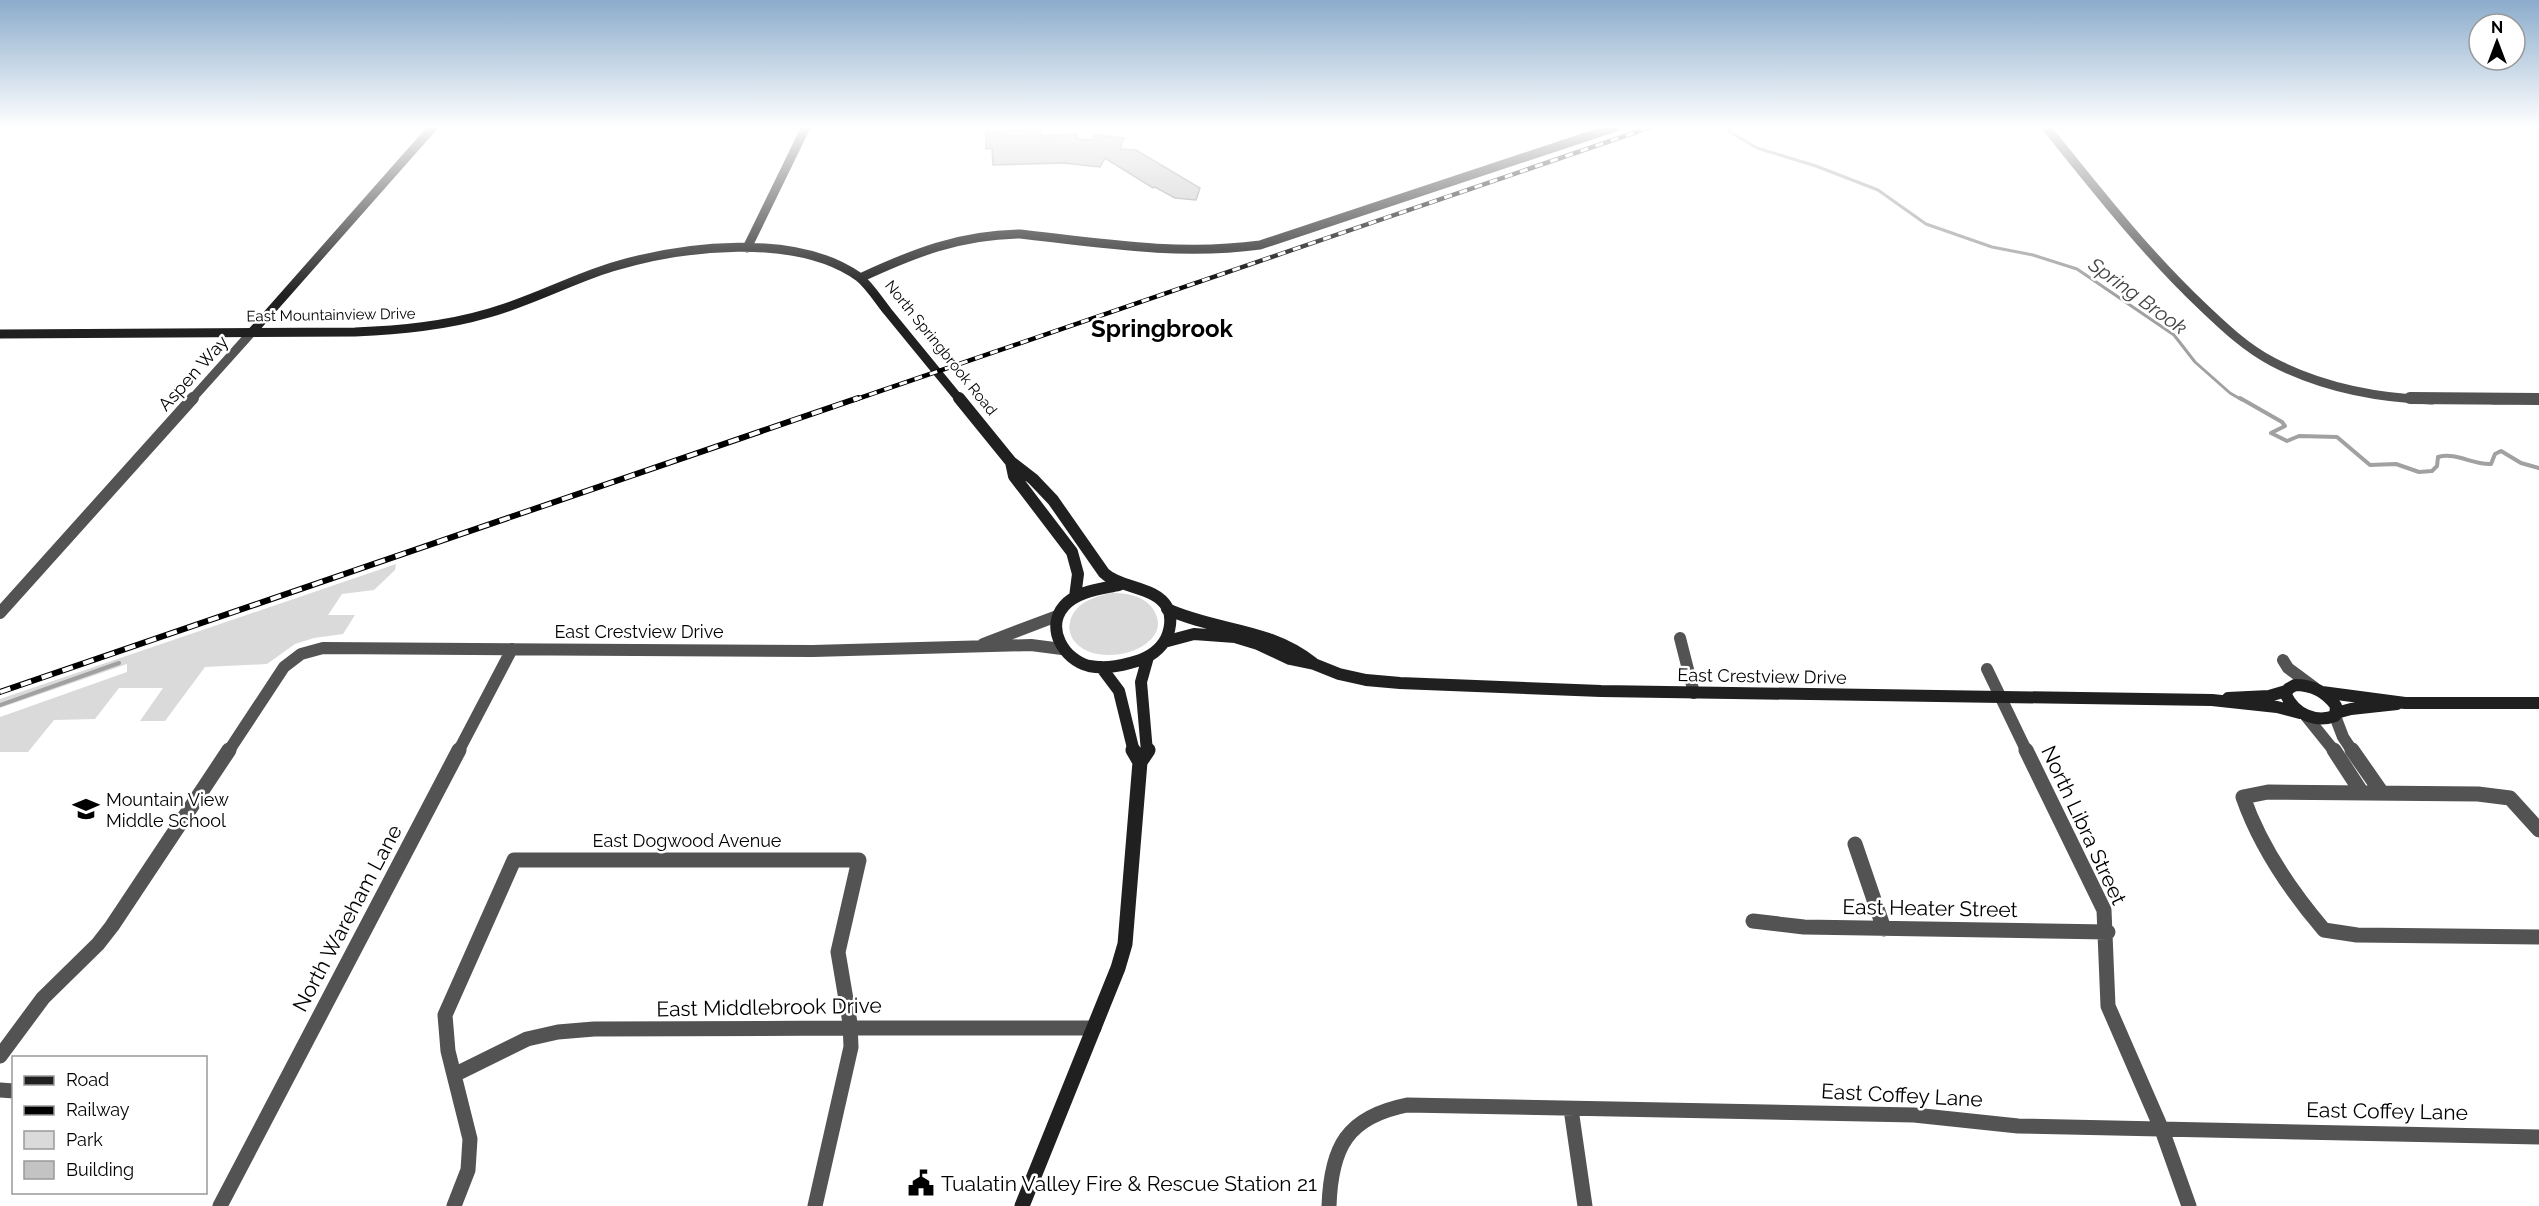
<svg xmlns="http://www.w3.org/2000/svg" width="2539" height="1206" font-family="Raleway,sans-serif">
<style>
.green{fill:#dadada}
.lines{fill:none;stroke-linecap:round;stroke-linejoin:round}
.stream-far1{stroke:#a1a1a1;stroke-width:3}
.stream{stroke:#a1a1a1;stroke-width:4}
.building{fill:#c3c3c3;stroke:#979797;stroke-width:1.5}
.street-far2{stroke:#535353;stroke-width:9}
.street-far1{stroke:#535353;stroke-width:12}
.street{stroke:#535353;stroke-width:15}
.secondary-far2{stroke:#202020;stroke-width:9}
.secondary-far1{stroke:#202020;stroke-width:12}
.secondary{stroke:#202020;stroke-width:15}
.rail-far1-casing{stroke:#000;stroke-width:4.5}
.rail-casing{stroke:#000;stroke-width:6}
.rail-far1{stroke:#fff;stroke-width:3;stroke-dasharray:8;stroke-linecap:butt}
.rail{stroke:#fff;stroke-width:4;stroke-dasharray:11;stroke-linecap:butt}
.labels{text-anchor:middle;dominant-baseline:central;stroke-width:5;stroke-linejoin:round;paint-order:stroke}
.far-street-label{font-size:15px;fill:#000;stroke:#fff}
.street-label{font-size:18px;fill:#000;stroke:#fff}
.poi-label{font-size:18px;fill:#000;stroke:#fff;text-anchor:start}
.water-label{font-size:20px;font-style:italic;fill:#424242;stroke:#fff}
.near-street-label{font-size:21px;fill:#000;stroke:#fff}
.near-poi-label{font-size:21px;fill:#000;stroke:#fff;text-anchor:start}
.district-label{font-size:24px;font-weight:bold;fill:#000;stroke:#fff}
</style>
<rect width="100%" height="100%" fill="#fff"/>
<path class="green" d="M396,564L395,570L374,590L342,594L328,615H355L343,634L314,638L295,644L267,664L205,667L165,721H140L163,688H119L95,719L54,720L28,752H0V717L127,672V664L0,708V699Z
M1112,593C1128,593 1144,596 1153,609C1178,646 1102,671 1076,643C1071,638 1068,630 1070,622C1074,603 1095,596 1112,593Z"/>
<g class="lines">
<path class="stream-far1" d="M1729,127L1730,132L1757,148L1816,166L1878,190L1926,224L1992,247L2033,255L2077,269L2174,335L2195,362L2230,393L2242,400"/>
<path class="stream" d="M2240,398L2282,422L2285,426L2271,433L2287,441L2299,436L2337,437L2370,465L2396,464L2419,472L2432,471L2437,466L2438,457C2457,452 2472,465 2491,464L2495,454L2501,451L2521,463L2539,468
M0,705L119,663"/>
</g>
<path class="building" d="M1041,129L1042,135L1044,136L1077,134V139L1092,140L1095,135L1124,138L1120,149L1136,150L1200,188L1196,200L1175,198L1155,187L1153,188L1105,158L1100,167L1064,163L993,165L992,148L986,149V132Z"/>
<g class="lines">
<path class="street-far2" d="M2046,127C2096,189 2144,251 2202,306C2224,327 2246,348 2273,362C2321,387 2379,398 2432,400
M191,400L252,332
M2494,400L2539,399"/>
<path class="street-far1" d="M2410,398L2539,399
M0,613L193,398
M1680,638L1694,693
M983,644L1057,616
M2283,660L2288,668L2315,688
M1987,669L2027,752
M2306,716L2335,752
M2335,716L2343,737L2353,752
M228,752L284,667L301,654L323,648L813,651L1031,645L1062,649
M458,752L512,649"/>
<path class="street" d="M2026,750L2104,910L2108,1006L2162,1130L2189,1206
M2334,750L2362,793
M2352,750L2382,793
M2539,830L2510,798L2478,794L2268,792L2243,797C2260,846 2290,890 2324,930L2357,935L2539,937
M1855,844L1884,929
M1753,921L1804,927L2108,932
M0,1056L43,998L98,944L112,926L229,750
M454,1075L527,1039L558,1032L594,1029C761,1029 927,1027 1094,1028
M0,1090L14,1091
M1571,1109L1585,1206
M220,1206L459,750
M454,1206L468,1170L470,1139L448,1051L445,1015L514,860H859L838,952L850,1023L851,1047L815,1206
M1329,1206C1331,1147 1347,1117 1407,1105L1914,1115L2018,1126L2539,1137"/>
<path class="secondary-far2" d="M747,248L806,127
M860,278C914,253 959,235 1020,234C1100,243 1179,256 1260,245L1616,127
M252,332L433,127
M0,334L355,332C400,330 445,326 489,313C532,301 570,280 612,267C682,246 796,232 859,277C870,286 879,301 888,312C912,341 936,371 960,400"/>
<path class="secondary-far1" d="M959,398L1011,462L1033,479L1053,500L1104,573C1121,589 1155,586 1167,607C1173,617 1170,633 1164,642C1156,654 1143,660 1130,663C1116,667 1104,669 1089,666C1064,660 1045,628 1064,606C1077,591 1101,589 1119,585
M1011,462L1014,476L1072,552L1078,574L1075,597
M1167,609C1218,632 1267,627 1313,663
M1164,642L1194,634L1235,637L1258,644L1290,659L1314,664L1339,674L1366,680L1400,683L1601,691L2212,700L2277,707L2300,713
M1101,667L1119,691L1134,752
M2295,685C2312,685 2326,692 2336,706L2335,716C2315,723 2295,714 2286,695L2288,689Z
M2322,692L2405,703H2539
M2228,698L2269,696L2286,691
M2336,713L2351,709L2397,704
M1147,752L1141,682L1148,657"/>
<path class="secondary" d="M1133,750L1140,762
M1022,1206L1118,968L1125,944L1140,762L1148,750"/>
<g class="rail-far1-casing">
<path id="rail-far1" d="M854,400L1651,127"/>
</g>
<g class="rail-casing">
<path id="rail" d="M0,692L858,398"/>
</g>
<use href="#rail-far1" class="rail-far1"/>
<use href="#rail" class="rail"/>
</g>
<linearGradient id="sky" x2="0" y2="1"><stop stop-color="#8baccc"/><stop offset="0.43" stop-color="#fff"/><stop offset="1" stop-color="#fff" stop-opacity="0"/></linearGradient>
<rect width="2539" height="295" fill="url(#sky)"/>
<defs>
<g id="school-bare" transform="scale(2.07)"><path d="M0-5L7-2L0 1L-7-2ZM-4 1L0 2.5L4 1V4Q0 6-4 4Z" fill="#000" stroke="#fff" stroke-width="2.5" paint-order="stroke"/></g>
<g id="civic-bare" transform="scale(2.07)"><path d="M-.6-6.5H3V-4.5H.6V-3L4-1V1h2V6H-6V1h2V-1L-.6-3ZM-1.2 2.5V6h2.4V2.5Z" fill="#000" stroke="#fff" stroke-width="2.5" paint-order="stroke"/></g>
</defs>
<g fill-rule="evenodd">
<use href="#school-bare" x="86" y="809"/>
<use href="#civic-bare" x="921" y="1183"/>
</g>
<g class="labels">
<g class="far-street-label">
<text transform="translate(331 315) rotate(-1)">East Mountainview Drive</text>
<text transform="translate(941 348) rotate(51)">North Springbrook Road</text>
</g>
<g class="street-label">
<text transform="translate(193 373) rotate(-48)">Aspen Way</text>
<text x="639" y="631">East Crestview Drive</text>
<text transform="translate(1762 676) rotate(1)">East Crestview Drive</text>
<text x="687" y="840">East Dogwood Avenue</text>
</g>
<g class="poi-label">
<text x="106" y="799">Mountain View<tspan x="106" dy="21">Middle School</tspan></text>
</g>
<g class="water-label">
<text transform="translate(2138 296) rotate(36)">Spring Brook</text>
</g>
<g class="near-street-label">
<text transform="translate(2084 825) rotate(65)">North Libra Street</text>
<text transform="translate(1930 908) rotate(1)">East Heater Street</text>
<text transform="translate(347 918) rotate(-62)">North Wareham Lane</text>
<text transform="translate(769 1007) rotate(-1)">East Middlebrook Drive</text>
<text transform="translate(1902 1095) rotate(3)">East Coffey Lane</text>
<text transform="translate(2387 1111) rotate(1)">East Coffey Lane</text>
</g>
<g class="near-poi-label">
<text x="941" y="1183">Tualatin Valley Fire &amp; Rescue Station 21</text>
</g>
<g class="district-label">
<text x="1162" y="328">Springbrook</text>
</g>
</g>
<rect x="12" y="1056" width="195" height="138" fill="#ffffff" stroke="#999999" stroke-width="1.5"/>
<rect x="24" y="1076" width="30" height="9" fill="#202020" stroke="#999999" stroke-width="1.5"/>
<text x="66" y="1086" font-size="18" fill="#000000">Road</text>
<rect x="24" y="1106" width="30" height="9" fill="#000000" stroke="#999999" stroke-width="1.5"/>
<text x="66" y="1116" font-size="18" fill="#000000">Railway</text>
<rect x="24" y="1131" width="30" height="18" fill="#dadada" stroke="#999999" stroke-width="1.5"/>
<text x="66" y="1146" font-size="18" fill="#000000">Park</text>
<rect x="24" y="1161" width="30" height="18" fill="#c3c3c3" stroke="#999999" stroke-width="1.5"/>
<text x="66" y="1176" font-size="18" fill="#000000">Building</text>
<g transform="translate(2497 42)"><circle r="28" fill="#ffffff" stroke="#999999" stroke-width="1.5"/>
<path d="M0-4.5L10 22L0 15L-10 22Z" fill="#000000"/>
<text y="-9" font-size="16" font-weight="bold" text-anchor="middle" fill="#000000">N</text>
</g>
</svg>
